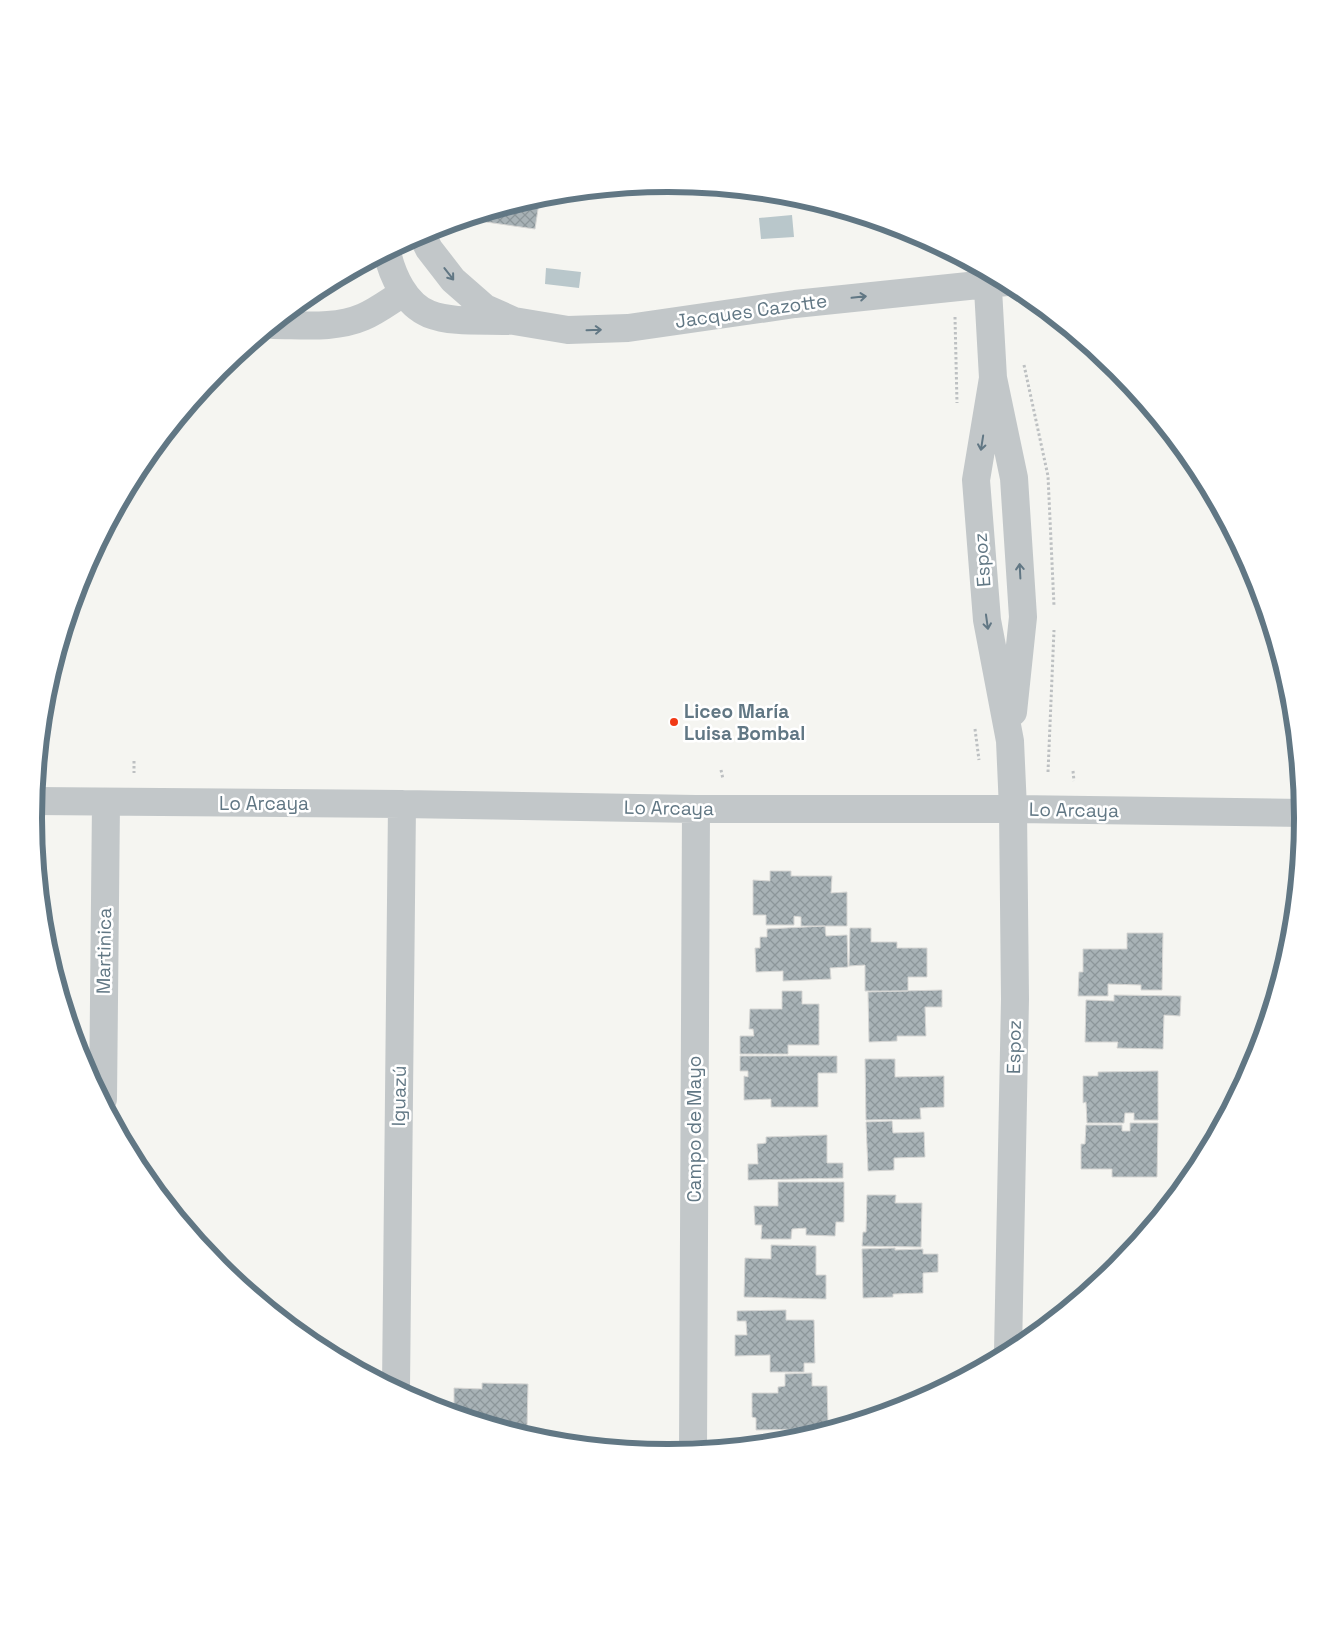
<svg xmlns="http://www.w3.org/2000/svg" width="1337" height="1635" font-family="'Space Grotesk',sans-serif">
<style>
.water{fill:#b9c7cb}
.building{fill:url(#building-cross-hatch);stroke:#d6d6d4}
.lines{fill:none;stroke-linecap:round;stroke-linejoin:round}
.path{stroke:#bdc0c2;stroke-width:3;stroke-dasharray:2.5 2.5;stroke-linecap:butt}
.minor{stroke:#c2c7c9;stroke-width:28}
.oneway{stroke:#617784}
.poi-dot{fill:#f13915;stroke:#fff;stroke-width:2}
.labels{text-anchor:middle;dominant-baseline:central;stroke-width:5;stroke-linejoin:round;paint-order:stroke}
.street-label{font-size:19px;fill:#617784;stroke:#fff}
.poi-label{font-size:19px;font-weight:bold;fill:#617784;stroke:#fff;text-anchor:start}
.rim{fill:none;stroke:#617784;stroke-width:6}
</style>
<defs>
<pattern id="building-cross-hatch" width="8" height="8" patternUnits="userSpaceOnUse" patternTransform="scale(1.25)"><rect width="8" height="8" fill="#a8b2b6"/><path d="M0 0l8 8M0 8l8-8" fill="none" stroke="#8c969a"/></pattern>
</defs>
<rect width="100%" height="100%" fill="#f5f5f1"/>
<path class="water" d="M792,215L794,237L761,239L759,218Z
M546,268L581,272L579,288L545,284Z"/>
<path class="building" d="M540,196L535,229L479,221L480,215Z
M770,871H791V876H832L831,893L847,892V926H801V917L794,916V925H766V915H753V880L770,881Z
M825,926L826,936L847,935L848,967L830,968L831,979L783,981V971L756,972L755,948H760V937H767V929Z
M850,928H871V942H897V948H927V977H908V991H865V965L849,966Z
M1127,933H1163L1162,990H1141V985L1108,984V996H1078L1079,972H1083V949H1127Z
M942,990V1007H925L926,1036H897V1041L869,1042L868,992Z
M782,991H802V1004H819V1045H788V1054H740V1036H754L753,1029H749L750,1009H782Z
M1114,995L1181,996L1180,1016L1164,1015L1163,1049L1117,1048L1118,1042H1085L1086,1000L1114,1001Z
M740,1056H837V1073H818V1107H771V1099L744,1100V1076L748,1077V1071H740Z
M865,1059H895V1077L944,1076V1107L920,1108L921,1119L866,1120Z
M1158,1071V1120H1134V1113H1125L1124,1123H1087L1086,1102L1083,1103V1076H1098V1072Z
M892,1121L893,1133L924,1132L925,1157L894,1158V1170L868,1171L866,1122Z
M1130,1123H1158L1157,1177H1112V1169H1081V1144H1085L1086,1125H1122V1131H1130Z
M827,1135V1163H843V1178L748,1180V1164H758L757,1144L766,1143V1137Z
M778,1182H844V1222H836L835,1236L806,1235V1228L792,1229L791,1239H761L762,1225H755L754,1206H778Z
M867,1195H896L895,1203H922L921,1247L862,1246L863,1232H866Z
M771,1245L816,1246V1275H826V1299L744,1297L745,1258L771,1259Z
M895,1248V1250L923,1249V1254H938V1272L923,1273V1293L893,1294V1297L863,1298L862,1249Z
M786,1310V1320H814L815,1363H804V1372H770V1355L735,1356V1335H747L746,1321H737V1311Z
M812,1373V1386H827L828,1422H841V1425L804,1436V1429L756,1430V1418L752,1417V1393H778V1387L785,1386V1374Z
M482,1383L528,1384L527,1427H500L454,1412V1388L482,1389Z
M755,1441H785L755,1444Z"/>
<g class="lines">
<path class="path" d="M955,317L957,403
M1024,365L1048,476L1054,606
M975,729L979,760
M134,761V773
M721,770L723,779
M1073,771L1074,781
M1048,772L1054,630"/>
<path class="minor" d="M421,233L429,249L453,280L485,308L514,321L568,330L628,328L795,304L1007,282
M387,252C392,275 405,304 429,314C452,323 482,320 507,321
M987,271L993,378L1014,478L1023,617L1013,712
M273,325C303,325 335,329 363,317C377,311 390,301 403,293
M993,378L976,480L987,620L1010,741L1013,809L1015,999L1008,1352
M35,801L402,804L696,809H1013L1303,813
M103,1099L106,802
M396,1388L402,804
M693,1450L696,809"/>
</g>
<defs><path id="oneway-shaft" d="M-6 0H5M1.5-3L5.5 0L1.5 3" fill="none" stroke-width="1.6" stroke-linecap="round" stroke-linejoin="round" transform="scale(1.25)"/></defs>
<g class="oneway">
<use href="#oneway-shaft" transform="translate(449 274) rotate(52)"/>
<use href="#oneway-shaft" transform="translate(859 297) rotate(-6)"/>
<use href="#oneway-shaft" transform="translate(594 330) rotate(-2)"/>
<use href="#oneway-shaft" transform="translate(982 443) rotate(99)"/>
<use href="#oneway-shaft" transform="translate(1020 571) rotate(-93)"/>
<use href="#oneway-shaft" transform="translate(987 622) rotate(82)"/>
</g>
<circle class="poi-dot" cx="674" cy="722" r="5"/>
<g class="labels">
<g class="street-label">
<text transform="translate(751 311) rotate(-8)">Jacques Cazotte</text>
<text transform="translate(982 560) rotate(-94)">Espoz</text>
<text x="264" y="803">Lo Arcaya</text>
<text transform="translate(669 808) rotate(1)">Lo Arcaya</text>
<text transform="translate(1074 810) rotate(1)">Lo Arcaya</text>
<text transform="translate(104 951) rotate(-89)">Martinica</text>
<text transform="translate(1014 1047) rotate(-89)">Espoz</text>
<text transform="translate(399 1096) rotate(-89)">Iguazú</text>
<text transform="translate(694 1129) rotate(-90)">Campo de Mayo</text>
</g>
<g class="poi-label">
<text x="684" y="711">Liceo María<tspan x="684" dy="22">Luisa Bombal</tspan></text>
</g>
</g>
<path d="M0 0H1337V1635H0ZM42 818a626 626 0 1 1 1252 0a626 626 0 1 1-1252 0Z" fill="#fff" fill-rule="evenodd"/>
<path class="rim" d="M42 818a626 626 0 1 1 1252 0a626 626 0 1 1-1252 0Z"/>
</svg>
